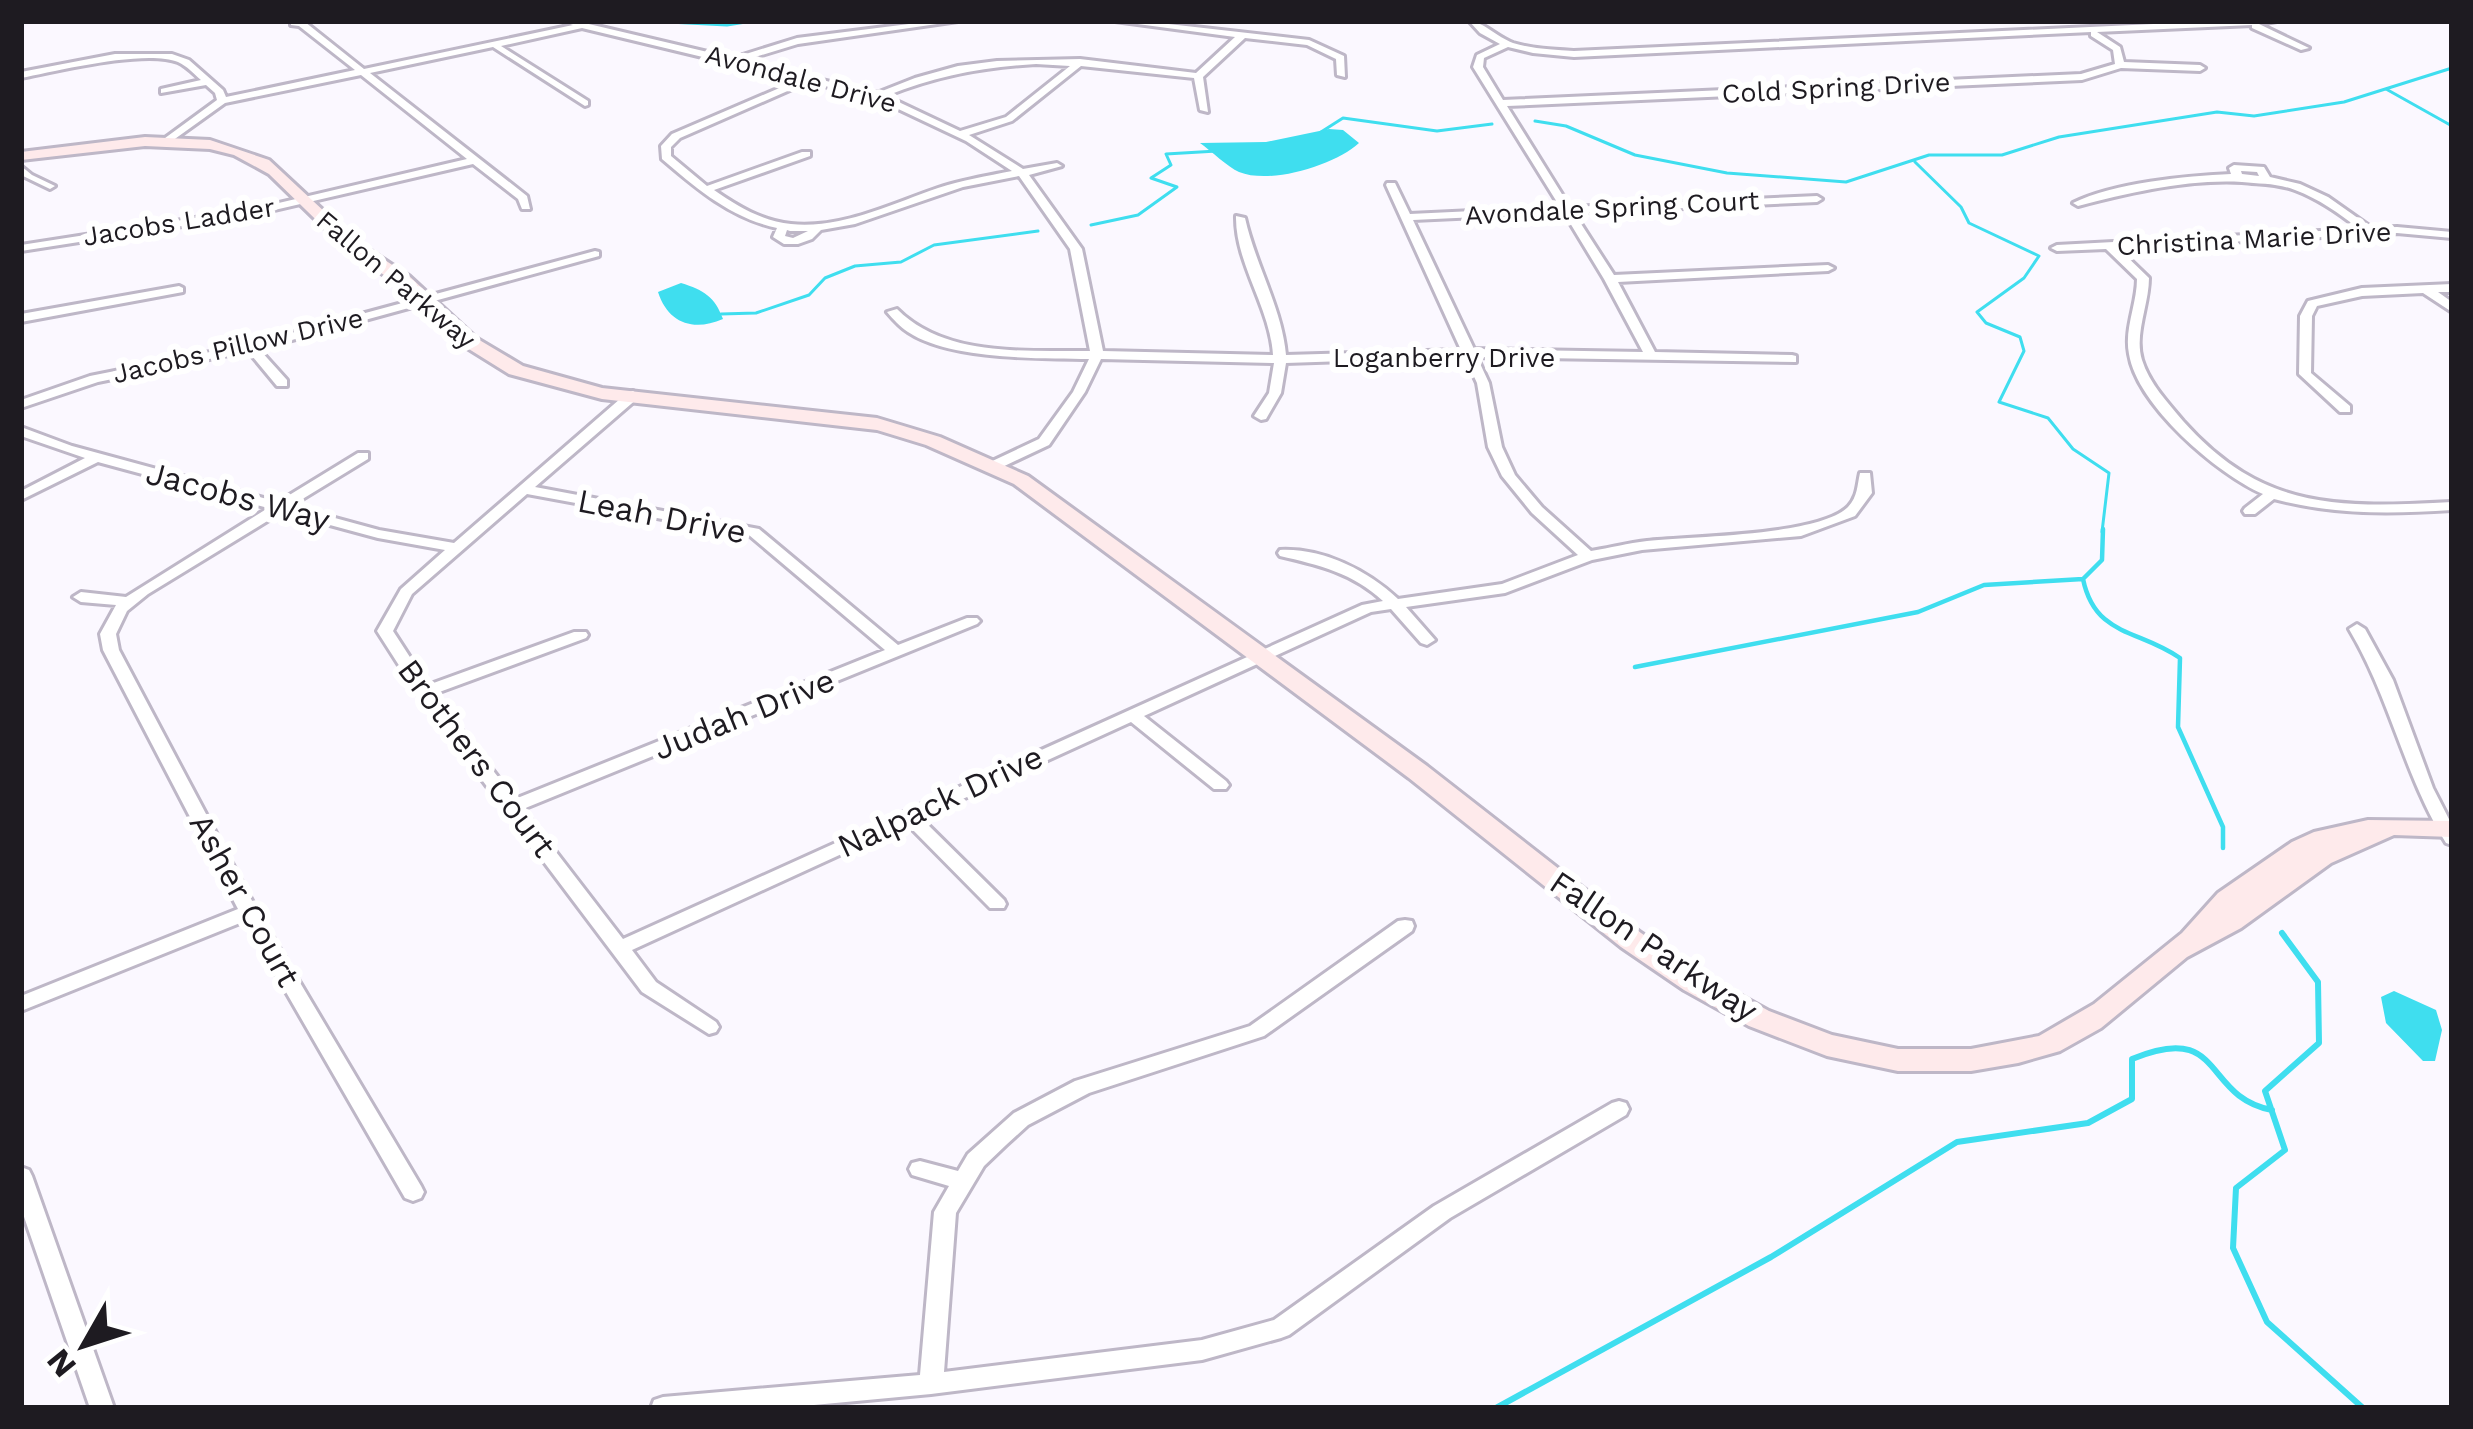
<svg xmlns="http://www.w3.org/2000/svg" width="2473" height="1429" font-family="'Work Sans',sans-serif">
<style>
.water{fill:#3fdeef}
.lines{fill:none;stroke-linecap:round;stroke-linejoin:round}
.stream-far2{stroke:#3fdeef;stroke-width:3}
.stream-far1{stroke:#3fdeef;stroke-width:4.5}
.stream{stroke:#3fdeef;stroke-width:6}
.street-casing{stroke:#beb7c7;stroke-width:6}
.secondary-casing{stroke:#beb7c7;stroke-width:6}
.street{fill:#fff;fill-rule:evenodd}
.secondary{fill:#feeaeb;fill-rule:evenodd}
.labels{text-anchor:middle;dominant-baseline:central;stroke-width:12;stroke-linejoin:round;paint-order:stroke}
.far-street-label{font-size:27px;fill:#1e1b21;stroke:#fff}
.street-label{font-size:33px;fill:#1e1b21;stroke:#fff}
</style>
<rect width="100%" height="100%" fill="#fbf8ff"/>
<path class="water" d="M1329,129L1343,130L1359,143C1335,165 1271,185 1239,172C1228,167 1211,151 1200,143L1266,142Z
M681,283C704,290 715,297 723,319C693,332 668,323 658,292Z
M2394,991L2436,1010L2442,1030L2435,1061H2423L2386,1023L2381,997Z"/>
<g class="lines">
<path class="stream-far2" d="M649,21L727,25L752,21
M2386,89L2452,126
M1535,121L1566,126L1635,155L1727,173L1846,182L1929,155H2002L2059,137L2217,112L2254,116L2344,102L2452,68
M1321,132L1343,118L1437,131L1492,124
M1915,162L1961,207L1969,223L2039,256L2024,278L1977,312L1986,323L2020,337L2024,351L1999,402L2048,418L2073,449L2109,473L2102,532
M1091,225L1138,215L1177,187L1151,178L1171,165L1166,154L1217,151
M721,314L756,313L809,295L825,278L855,266L901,262L934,245L1038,231"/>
<path class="stream-far1" d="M2083,579C2095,637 2139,629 2180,658L2178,727L2223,827V848
M1635,667L1918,612L1984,585L2083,579L2102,560L2103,529"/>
<path class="stream" d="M2282,933L2318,982L2319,1043L2265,1091L2285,1150L2236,1188L2233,1248L2267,1322L2363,1408
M1496,1408L1771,1257L1957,1142L2088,1123L2132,1099V1059C2225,1020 2202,1097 2272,1110"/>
<g class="street-casing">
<path id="street" d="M291,21L305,22L364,69L573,25L561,21H576L733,58L797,38L933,21H958L798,44L742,61L877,93L915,78L958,66L997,61L1080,59L1196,73L1235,37L1115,21H1142L1309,40L1344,56L1345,77L1337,75L1336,59L1307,45L1245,38L1203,77L1208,112L1200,110L1194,78L1081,66L1012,121L969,135L1023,169L1057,163L1062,166L1029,175L1082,249L1103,351L1273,355C1270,307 1235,263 1236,216L1245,218C1255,264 1282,308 1286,355L1461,350L1386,185L1387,183H1395L1410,214L1560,207L1473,67L1477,55L1500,44L1480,33L1469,21C1484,22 1497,37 1513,43C1533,49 1554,50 1574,51L2217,21H2277L2259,24L2309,48L2301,50L2252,28V25L2097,32L2120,47L2124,62L2200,65L2205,68L2200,71L2121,68L2082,80L1507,106L1570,207L1817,196L1822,199L1817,202L1574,213L1614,275L1828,265L1834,268L1828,271L1618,282L1655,352L1792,355L1796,356V362L1477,357L1489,383L1502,447L1515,475L1542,507L1591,551C1610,548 1628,543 1647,541C1692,536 1818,536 1848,507C1858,496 1857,486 1860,473H1870L1872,493L1855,516L1801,536L1642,550L1592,560L1505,593L1406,607L1435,640L1427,645L1421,643L1391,609L1371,612L1144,716L1226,781L1229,785L1226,789H1214L1131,722L921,818L1004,900L1006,904L1004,908H990L907,824L632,950L656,982L716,1022L719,1027L716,1032L709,1034L642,992L418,695L377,631L401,589L445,550L378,538L282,512L148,594L127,611L116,634L119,650L258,912L421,1186L424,1192L421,1198L413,1201L405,1198L245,921L21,1011V996L238,909L103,650L100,634L116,605L81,602L73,597L81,592L126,597L268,508L98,462L21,500V491L85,458L21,436V427L72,446L278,502L358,453H368V459L291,506L379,530L454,543L628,392L633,391L639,395L638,398L535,487L759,529L898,645L967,618H977L980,621L977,624L523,809L623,939L1362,605L1383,601C1353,573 1319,565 1280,556L1278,553L1280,550C1323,548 1367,570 1398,599L1502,584L1578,555L1532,513L1502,476L1488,447L1477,383L1465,357L1286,363L1281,393L1266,419L1261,420L1254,416L1269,393L1274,363L1101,359L1085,392L1049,445L996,470H986V464L1039,439L1073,392L1089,359C1039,358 950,360 908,332C900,327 893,319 887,312L897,309C946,358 1026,350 1090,351L1070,249L1019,176L963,187L855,224L821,230L812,239L798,244H784L773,237L777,228C731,218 697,189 662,159L661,146L672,134L798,80L582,28L501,46L588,101V105L585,106L493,47L370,73L527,196L530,209H522L518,199L473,164L253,215L21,251V245L253,209L467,159L361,75L225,103L165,146L161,145V141L217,100L215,93L206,85L161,93V89L201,80C194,74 187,66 178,62C145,49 57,71 21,78V72L115,54H172L189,60L223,90L226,97L355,70L299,26L291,25ZM2091,32V36L2113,50L2115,64L2081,74L1503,100L1483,67L1484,58L1508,47L1533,53L1574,57ZM1036,64L1070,66L1006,117L960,131L886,96C936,76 982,67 1036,64ZM808,82L875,98L966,141L1012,171C987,176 962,180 938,188C891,204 842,229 791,224C762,221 737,206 714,190L810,156V152H802L707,186L671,156V147L680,138ZM1564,213L1604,279L1643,352L1474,349L1413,220ZM787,230L790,231H808L793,238L785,236ZM527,494L749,535L885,650L515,799L434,694L586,638L588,635L586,632H574L428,685L393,631L412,594Z
M2234,165L2264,167L2270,177L2300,184L2328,197L2372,228L2397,227L2452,232V238L2397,233L2118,248L2149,278C2149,305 2134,334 2142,360C2149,383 2168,403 2183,421C2263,511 2340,508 2452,502V510C2391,514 2334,515 2274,499L2255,514H2245L2243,511L2245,508L2263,494C2217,474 2137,405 2129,354C2124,329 2137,304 2137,279L2106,249L2057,251L2051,248L2057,245L2359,229C2339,213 2319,199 2295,190C2277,183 2260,184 2242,182C2188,179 2132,192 2078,206L2073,203C2114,183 2185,176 2231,174L2229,168ZM2241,171L2257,172L2259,176L2242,174Z
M21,166L32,175L55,186L50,189L21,175Z
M595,251L599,252V256L259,349L287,380V386H277L248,351L98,382L21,408V400L90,376L250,344Z
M2452,284V292H2438L2452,302V312L2423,293L2362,296L2317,306L2312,316L2311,373L2350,406V412H2340L2299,374L2300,316L2308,301L2362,288Z
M179,286L183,288V292L21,322V314Z
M2357,624L2365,629L2393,680L2433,788L2452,825V845L2446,843C2404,776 2390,697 2349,629Z
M1405,920L1412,921L1414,926L1412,931L1264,1036L1089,1093L1028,1125L1006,1145L984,1166L956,1213L944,1372L1202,1340L1274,1320L1434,1206L1612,1103L1619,1101L1626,1103L1629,1109L1626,1115L1450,1218L1289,1335L1281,1338L1202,1360L931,1394L782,1408H651L654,1400L663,1397L920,1375L934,1212L949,1186L912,1175L909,1169L912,1163L920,1161L958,1171L968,1154L1014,1113L1075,1081L1250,1026L1398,921Z
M21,1167L29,1170L32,1176L114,1408H90L21,1208Z"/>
</g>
<g class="secondary-casing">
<path id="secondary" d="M145,137L210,140L269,160L356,241L409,276L476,338L523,366L602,388L877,418L940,437L1028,476L1427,766L1641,933L1704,975L1769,1011L1832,1035L1898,1049H1971L2039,1036L2094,1004L2182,933L2218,893L2292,842L2314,832L2368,820L2452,821V837L2394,835L2331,863L2241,928L2187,957L2101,1028L2060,1051L2018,1063L1971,1071H1898L1827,1056L1749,1026L1684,990L1621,947L1409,778L1014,484L926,445L877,430L602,399L509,374L464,346L397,284L344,247L269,174L234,155L210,149L145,146L21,160V152Z"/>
</g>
<use href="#street" class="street"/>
<use href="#secondary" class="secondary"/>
</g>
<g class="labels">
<g class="far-street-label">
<text transform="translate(801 79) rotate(15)">Avondale Drive</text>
<text transform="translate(1836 88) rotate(-3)">Cold Spring Drive</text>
<text transform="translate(1612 208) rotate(-3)">Avondale Spring Court</text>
<text transform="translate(179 222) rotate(-9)">Jacobs Ladder</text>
<text transform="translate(2254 239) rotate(-3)">Christina Marie Drive</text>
<text transform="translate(396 280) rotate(40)">Fallon Parkway</text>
<text transform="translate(238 346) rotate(-13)">Jacobs Pillow Drive</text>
<text x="1444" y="358">Loganberry Drive</text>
</g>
<g class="street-label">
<text transform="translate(238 496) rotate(15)">Jacobs Way</text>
<text transform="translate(662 516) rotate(11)">Leah Drive</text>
<text transform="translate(744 714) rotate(-22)">Judah Drive</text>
<text transform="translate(477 758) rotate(53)">Brothers Court</text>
<text transform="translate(940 801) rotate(-25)">Nalpack Drive</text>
<text transform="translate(245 900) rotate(61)">Asher Court</text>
<text transform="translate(1654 946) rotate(34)">Fallon Parkway</text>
</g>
</g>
<rect width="2473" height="1429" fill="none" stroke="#1e1b21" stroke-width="48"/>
<g transform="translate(84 1345) rotate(231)" stroke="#ffffff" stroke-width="9" paint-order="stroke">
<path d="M0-9L21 45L0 30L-21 45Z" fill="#1e1b21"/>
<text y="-18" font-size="33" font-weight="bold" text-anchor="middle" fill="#1e1b21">N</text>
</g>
</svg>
